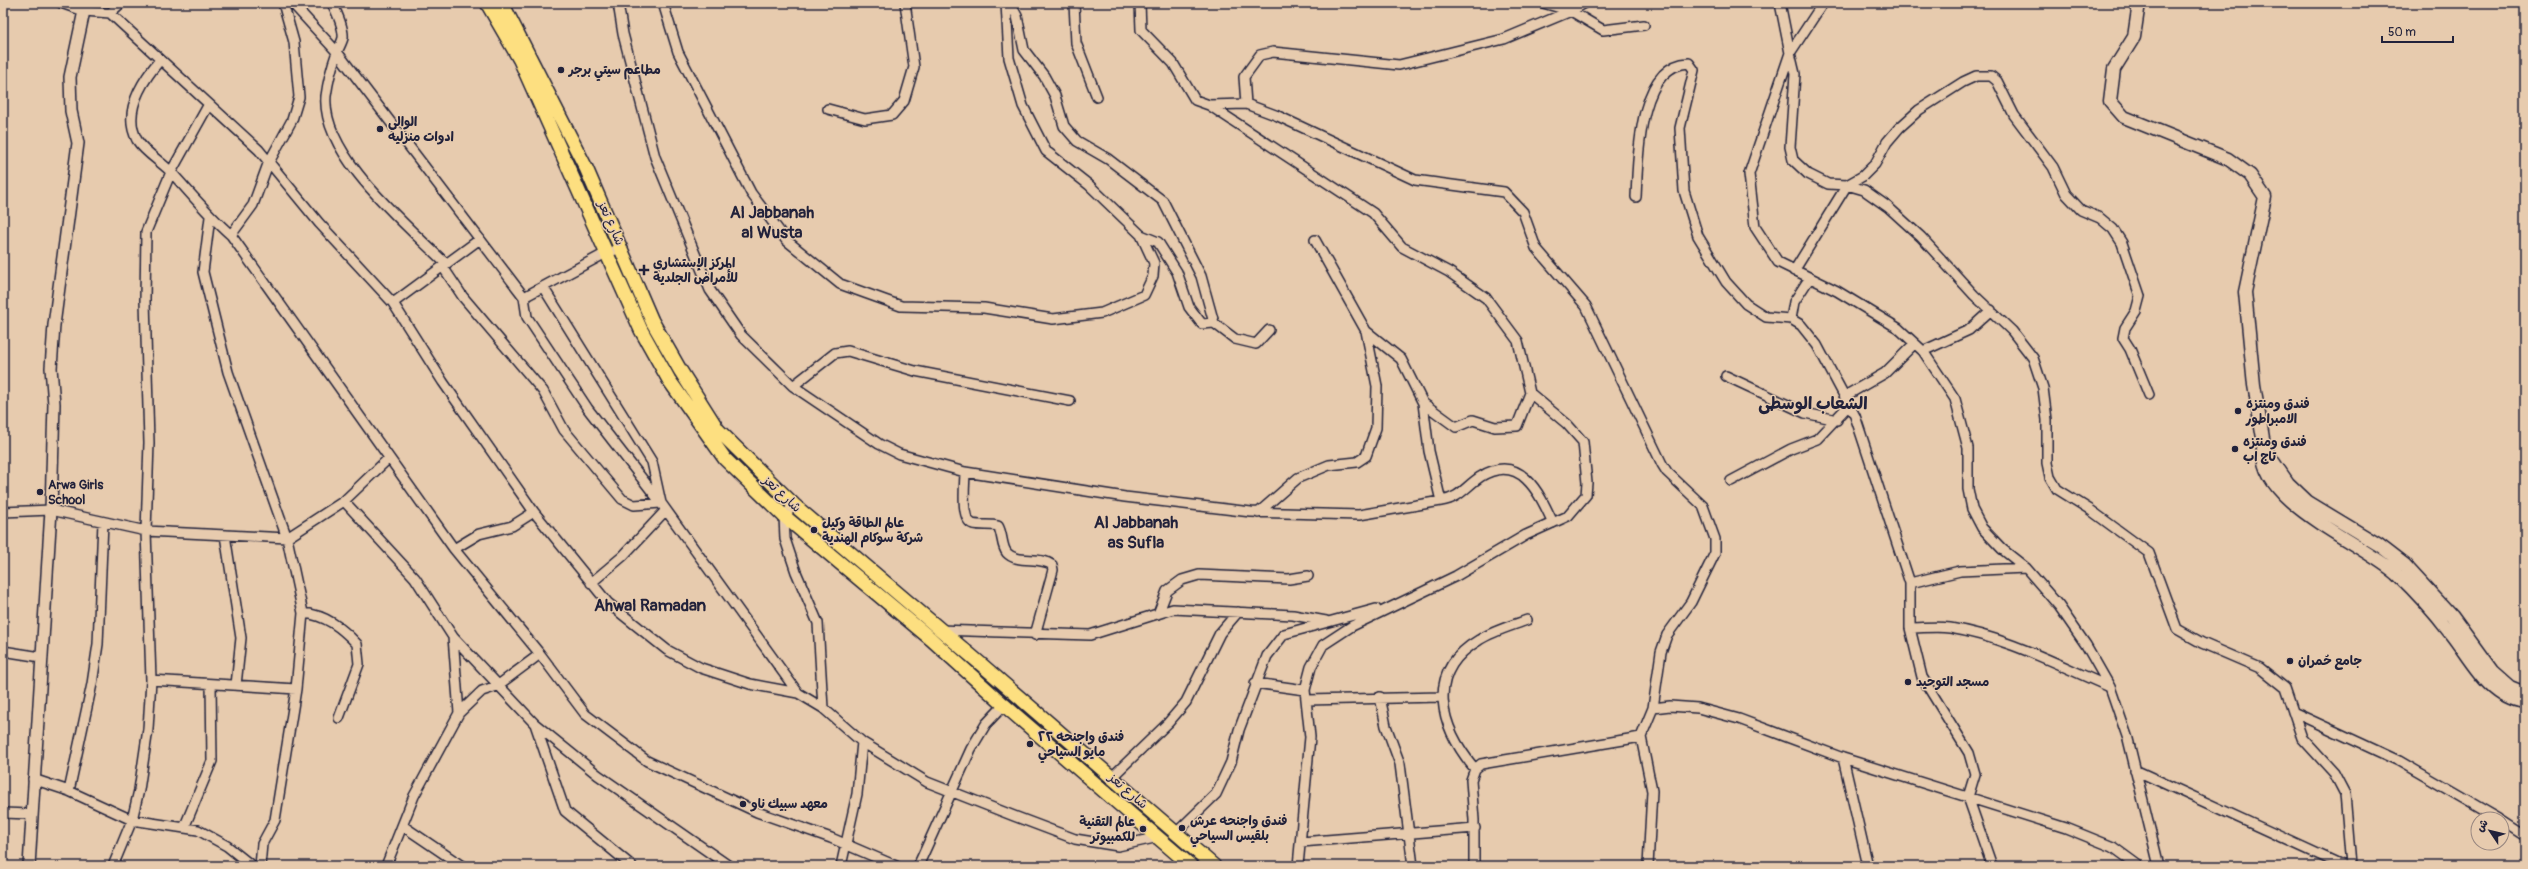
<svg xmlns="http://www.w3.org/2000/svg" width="2528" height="869" font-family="Pangolin,'Playpen Sans Arabic',sans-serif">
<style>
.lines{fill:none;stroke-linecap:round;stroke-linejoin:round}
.minor-casing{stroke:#22223b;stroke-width:12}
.tertiary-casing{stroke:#22223b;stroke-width:14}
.secondary-casing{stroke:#22223b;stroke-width:15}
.primary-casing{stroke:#22223b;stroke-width:16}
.minor{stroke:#e7cbae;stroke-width:9}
.tertiary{stroke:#e7cbae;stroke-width:11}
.secondary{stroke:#e7cbae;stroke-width:12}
.primary{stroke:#fddf80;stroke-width:13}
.poi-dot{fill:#22223b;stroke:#e7cbae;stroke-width:1.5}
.labels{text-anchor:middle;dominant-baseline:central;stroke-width:3;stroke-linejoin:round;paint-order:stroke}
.poi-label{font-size:13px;font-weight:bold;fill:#22223b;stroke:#e7cbae;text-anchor:start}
.street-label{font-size:13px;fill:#22223b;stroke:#e7cbae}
.district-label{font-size:17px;font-weight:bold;fill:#22223b;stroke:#e7cbae}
</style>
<rect width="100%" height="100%" fill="#e7cbae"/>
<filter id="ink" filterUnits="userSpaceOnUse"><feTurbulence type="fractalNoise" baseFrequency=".025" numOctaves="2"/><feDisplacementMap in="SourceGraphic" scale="8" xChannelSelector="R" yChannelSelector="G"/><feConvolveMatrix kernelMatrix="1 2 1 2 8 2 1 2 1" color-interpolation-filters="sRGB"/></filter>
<g filter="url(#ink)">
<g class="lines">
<g class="minor-casing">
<path id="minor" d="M61,3L84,11L110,13L259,150L319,223L393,303L443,382L534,512L608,603L667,650L701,668L750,684L798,693L823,708L862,742L927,782L1014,816L1075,839L1118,846L1159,837
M292,3L337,52L524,297L527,317L588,409L661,503L798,693
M332,3C336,11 344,29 343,38C342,42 339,48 337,52C332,66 328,81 326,96C321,155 407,225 446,264
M618,3L623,34L655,157L710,290L741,335L793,386L879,444L899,454L965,472L1125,497L1251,512L1359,515L1441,501C1460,498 1465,487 1480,477C1520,452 1539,492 1553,523
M663,3L678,52L751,193L786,240L840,284L901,306L984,308L1053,319L1102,313L1144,295L1153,276L1154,263L1141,235L1089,185L1046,151L1023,106L1009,58L1006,3
M1010,3L1017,16L1024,50L1044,76L1055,96L1064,126L1077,141L1108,159L1163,201L1201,276L1214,323L1235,339L1256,344L1269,330
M1074,3L1076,43L1097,97
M1140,3L1141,30L1173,63L1195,100L1209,105L1246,104L1278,116L1415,180L1504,192L1523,212L1536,248L1586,306L1662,464L1667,472L1703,506L1715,539V553L1691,602L1667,635L1661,652L1653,708L1641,737L1652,791L1648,866
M1543,3L1571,11L1603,30L1644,25
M1780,3L1790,53L1749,174L1755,227L1778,262L1837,291L1898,328L1923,351L1955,399L1968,448V489L1972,509L1982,528L2002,549L2026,568L2059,606L2086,645L2110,687L2128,739L2159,866
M1823,3L1790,53L1795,74L1790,147L1793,160L1808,174L1828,184L1847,185L1864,190L1888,207L1921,237L1974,295L2012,331L2033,358L2043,388L2047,420V463L2050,477L2057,489L2089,509L2149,553L2177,629L2202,643L2260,668L2285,688L2302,738L2334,773L2345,794L2351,866
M110,13L121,3
M160,60C143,80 122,112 137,140C145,153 162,162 172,173C192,195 209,216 231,235L454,549L540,654L585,714L647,761L757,812L831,838L896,866
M1246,104L1244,77L1260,55L1273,52L1399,65L1504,39L1571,11L1585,3
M1209,105L1373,213L1402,247L1449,272L1486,298L1518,341L1530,393L1517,426L1495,427L1473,420L1456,427L1423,403
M828,109L865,119L892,115L904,101L914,67L905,3
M1636,197C1638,161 1637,65 1689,63L1694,70L1680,128L1684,191L1698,236L1726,282L1746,304L1766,317L1791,319L1801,325L1817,345L1855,416L1910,583V628L1922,677L1969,753L1975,774L1968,797L1992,866
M210,217L203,272L228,372L287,538L303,613L296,689L275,820L262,844L260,866
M231,235L253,205L268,164L292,120L299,97L294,42L283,3
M1141,235L1158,242L1177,272L1189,307L1202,324L1214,323
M1315,240L1366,331L1401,359L1423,403L1429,451L1441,501
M443,267L463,297L543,391L564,430L622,499L634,505L661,503L652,462L543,287
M1794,271L1847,185L1863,176L1875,164L1887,142L1899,128L1919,110L1963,82L1976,76H1991L1997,81L2014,115L2053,167L2066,194L2081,210L2100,218L2113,229L2122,243L2140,296L2136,311L2125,328L2123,338L2130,349L2149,395
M524,297L606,253L622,248
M393,303L480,239
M1791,319L1794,302L1809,279
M1923,351L1969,330L1991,310
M1726,376L1805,413L1837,420
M793,386L835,353L848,351L915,371L1070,401
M1845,396L1885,373L1914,344
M965,472C965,484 960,520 973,524C981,526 990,524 998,526C1003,534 1001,546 1007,553C1017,564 1040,556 1052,565L1053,570L1035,635
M1731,481L1791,449L1817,439L1849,405
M344,501L415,578L453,637L535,724L565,811L632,866
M794,505L784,516L785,539L796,572L818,623L823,708
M3,512L51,510L146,531L287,538L344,501L389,458
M1258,513L1298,478L1329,465L1357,462L1366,456L1376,428L1377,386L1366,331
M225,535L241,638L236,685
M454,549L479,534L512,526L534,512
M591,583L623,556L666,510
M1910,583L1960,571L2026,568
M303,613C326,615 342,628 357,644L359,664L339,718
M1158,614L1167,591L1182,580L1199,575L1289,579L1308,576
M1910,628C1923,628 1937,626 1950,628C2006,637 2058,665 2110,687
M939,630L1090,635L1173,609L1293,615L1326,621
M453,637L459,713
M3,651L41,657
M151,680L296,689
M1255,683L1305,690
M1380,697L1386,726L1400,764L1413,866
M1307,700L1441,697
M1653,708L1670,706L1698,708L1739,719L1843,758L2066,828L2113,847L2139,866
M2293,712L2399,761L2499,819
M535,724L598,775L729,866
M1843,758L1868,866
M1475,769C1441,728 1423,673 1479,640C1493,631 1511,626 1527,620
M2135,770L2344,866
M1112,777L1168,723L1186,702L1220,633L1238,612
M33,779L69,791L132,820L198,830L227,846L252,866
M69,791L92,684L98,644L103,522
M3,813L30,814
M2502,821L2525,836
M403,826L462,866
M184,828L212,761L211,684
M1176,833L1216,794L1231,762L1239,730L1267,656L1284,634L1376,609
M1301,842L1475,828
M113,866L132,820L139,790L148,729L151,680L146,531L149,443L145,300L146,232L171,172L209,104
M386,866L414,796L459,713L482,691L497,686L540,654
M841,866L857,794L862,742
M918,866L971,749L986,724L1004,705
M1298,866L1310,737L1305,690L1311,667L1323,645L1352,626L1456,576L1526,535L1568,516L1586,495L1587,483L1583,442L1567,424L1530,393
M1474,866V820L1471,780L1475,769L1481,764L1641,737"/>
</g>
<g class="tertiary-casing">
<path id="tertiary" d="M29,866L51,510L54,404L51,368L54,325L78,143L71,111L70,77L84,11"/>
</g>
<g class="secondary-casing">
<path id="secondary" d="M2139,3L2134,37L2114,69L2110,101L2124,117L2228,159L2250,175L2265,197L2245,292L2254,385L2264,444L2268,454L2288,483L2308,502L2379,545L2405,565L2452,616L2492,671L2510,687L2525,693
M2263,449C2258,503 2361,542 2397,574C2416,592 2434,612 2450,633C2471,659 2488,698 2525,703"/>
</g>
<g class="primary-casing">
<path id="primary" d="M487,3L520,60L641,330L669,380L725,459L784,516L931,639L1004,705L1191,866
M502,3L586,168L652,321L680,370L718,430L794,505L982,665L1214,866"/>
</g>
<use href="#minor" class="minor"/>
<use href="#tertiary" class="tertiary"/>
<use href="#secondary" class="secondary"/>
<use href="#primary" class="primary"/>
</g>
</g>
<g class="poi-dot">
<circle cx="561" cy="70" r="4"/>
<circle cx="380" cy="129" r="4"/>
<path d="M642 264h4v4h4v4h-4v4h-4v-4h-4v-4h4z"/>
<circle cx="2238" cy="411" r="4"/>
<circle cx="2235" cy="449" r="4"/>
<circle cx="40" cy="492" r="4"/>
<circle cx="814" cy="530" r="4"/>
<circle cx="2290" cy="661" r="4"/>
<circle cx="1908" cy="682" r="4"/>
<circle cx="1030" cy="744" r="4"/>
<circle cx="743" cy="804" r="4"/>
<circle cx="1182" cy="828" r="4"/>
<circle cx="1143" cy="829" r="4"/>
</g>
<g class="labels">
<g class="poi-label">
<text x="569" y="70">مطاعم سيتي برجر</text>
<text x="388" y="122">الوالي<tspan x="388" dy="15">ادوات منزليه</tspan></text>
<text x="653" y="263">المركز الإستشاري<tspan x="653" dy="15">للأمراض الجلدية</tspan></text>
<text x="2246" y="404">فندق ومنتزه<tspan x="2246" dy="15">الامبراطور</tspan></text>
<text x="2243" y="442">فندق ومنتزه<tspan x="2243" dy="15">تاج اب</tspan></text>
<text x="48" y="485">Arwa Girls<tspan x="48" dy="15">School</tspan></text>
<text x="822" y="523">عالم الطاقة وكيل<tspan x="822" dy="15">شركة سوكام الهندية</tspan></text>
<text x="2298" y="661">جامع حُمران</text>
<text x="1916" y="682">مسجد التوحيد</text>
<text x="1038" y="737">فندق واجنحه ٢٢<tspan x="1038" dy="15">مايو السياحي</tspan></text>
<text x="751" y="804">معهد سبيك ناو</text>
<text x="1190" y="821">فندق واجنحه عرش<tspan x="1190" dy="15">بلقيس السياحي</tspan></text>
<text x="1135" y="822" text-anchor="end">عالم التقنية<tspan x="1135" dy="15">للكمبيوتر</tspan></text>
</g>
<g class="street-label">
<text transform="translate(611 223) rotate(66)">شارع تعز</text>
<text transform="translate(782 494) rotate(43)">شارع تعز</text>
<text transform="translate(1128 791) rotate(41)">شارع تعز</text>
</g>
<g class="district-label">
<text x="772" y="212">Al Jabbanah<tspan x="772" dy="20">al Wusta</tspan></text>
<text x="1813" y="403">الشعاب الوسطى</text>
<text x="1136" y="522">Al Jabbanah<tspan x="1136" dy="20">as Sufla</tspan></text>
<text x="650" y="605">Ahwal Ramadan</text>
</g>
</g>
<rect width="2528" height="869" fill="none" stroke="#e7cbae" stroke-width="16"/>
<rect x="8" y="8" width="2512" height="853" fill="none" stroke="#22223b" stroke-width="1.5" filter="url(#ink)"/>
<g transform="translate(2490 831) rotate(305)"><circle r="19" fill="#e7cbae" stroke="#988780"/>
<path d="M0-3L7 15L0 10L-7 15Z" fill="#22223b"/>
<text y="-6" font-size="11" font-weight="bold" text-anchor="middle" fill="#22223b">ش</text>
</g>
<path d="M2382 36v6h71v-6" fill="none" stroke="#22223b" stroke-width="2"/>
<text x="2388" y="36" font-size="12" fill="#22223b" stroke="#e7cbae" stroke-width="3" paint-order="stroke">50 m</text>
</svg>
